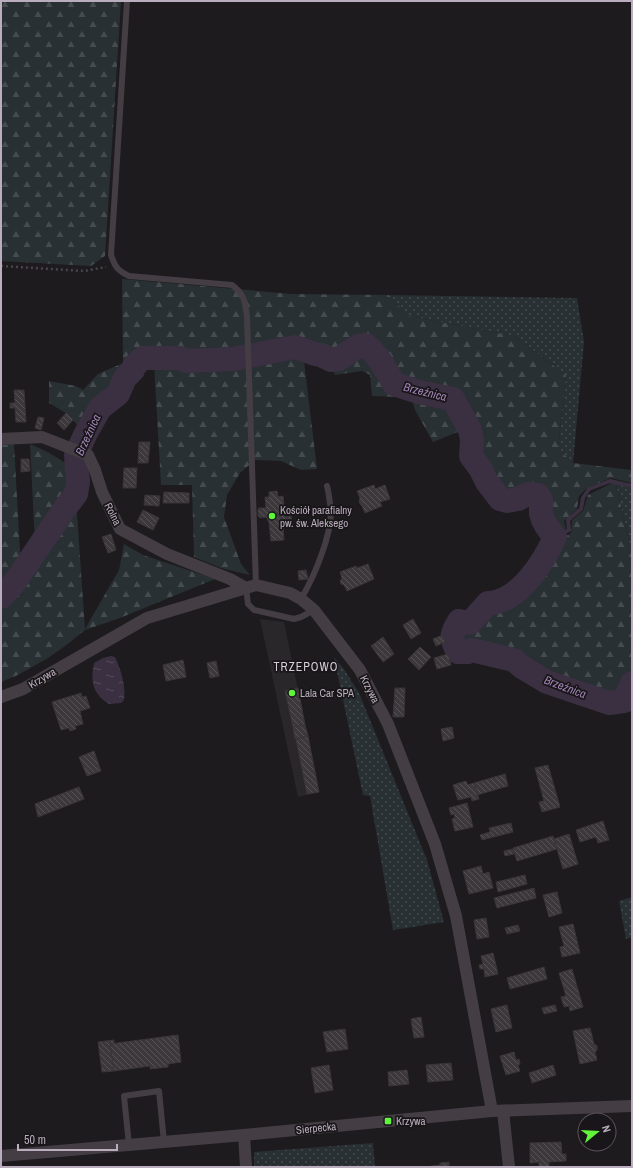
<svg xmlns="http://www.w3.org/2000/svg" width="633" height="1168" font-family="'Archivo Narrow',sans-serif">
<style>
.built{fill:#2a272a}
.grass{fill:url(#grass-dots)}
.forest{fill:url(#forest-firs)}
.water{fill:url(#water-ripples)}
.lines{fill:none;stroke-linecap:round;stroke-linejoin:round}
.stream{stroke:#3a3042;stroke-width:4}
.river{stroke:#3a3042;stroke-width:24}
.building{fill:url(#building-back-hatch);stroke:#393539}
.path{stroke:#4a444b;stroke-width:2.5;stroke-dasharray:2 3;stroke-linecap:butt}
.service{stroke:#443e44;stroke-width:6}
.minor{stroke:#443e44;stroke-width:12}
.tertiary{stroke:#443e44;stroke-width:12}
.poi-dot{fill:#61f43c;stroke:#181618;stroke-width:1.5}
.labels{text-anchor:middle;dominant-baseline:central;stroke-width:3.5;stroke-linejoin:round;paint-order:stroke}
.poi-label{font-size:11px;fill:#baadbd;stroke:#181618;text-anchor:start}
.street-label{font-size:11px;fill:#baadbd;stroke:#181618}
.water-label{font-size:12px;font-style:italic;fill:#a385b7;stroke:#181618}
.neighbourhood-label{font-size:12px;letter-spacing:1px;fill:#d7ced9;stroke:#181618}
</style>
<defs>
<pattern id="grass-dots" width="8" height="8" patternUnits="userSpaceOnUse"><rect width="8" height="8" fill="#283033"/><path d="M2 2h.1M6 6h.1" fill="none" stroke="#454b4f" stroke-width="1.8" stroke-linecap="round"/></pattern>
<pattern id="forest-firs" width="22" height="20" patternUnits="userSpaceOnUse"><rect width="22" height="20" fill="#283033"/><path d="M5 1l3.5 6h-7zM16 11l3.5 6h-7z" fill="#454b4f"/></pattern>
<pattern id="water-ripples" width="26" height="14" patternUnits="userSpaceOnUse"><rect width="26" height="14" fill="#3a3042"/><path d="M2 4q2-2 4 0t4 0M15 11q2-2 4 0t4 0" fill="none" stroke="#544b5b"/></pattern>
<pattern id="building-back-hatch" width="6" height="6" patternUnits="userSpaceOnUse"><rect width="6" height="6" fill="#3c383c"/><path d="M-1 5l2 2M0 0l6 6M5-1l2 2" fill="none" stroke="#565256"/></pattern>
</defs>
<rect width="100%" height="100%" fill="#1d1b1d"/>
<path class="built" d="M260,619L284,622L319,792L298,797Z"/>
<path class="grass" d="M389,295L577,298L584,342L573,463L558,448L566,375L514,336L408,316Z
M616,484L632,488V554Z
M334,657L344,669L359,693L427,860L444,922L393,930L370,796L363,795Z
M632,897V937L626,939L619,901Z
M373,1143L375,1167H254V1152Z"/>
<path class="forest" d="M1,1H121L105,256L91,266L1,261Z
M122,279L292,294L389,295L408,316L514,336L566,375L558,448L573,463L632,470V483L611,478L587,488L579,496L577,509L564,521L566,529L558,532L546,517L543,494L535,491L526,490L516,497L508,499C491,489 485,471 473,455L479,432L474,430L456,395C436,394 415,389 395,382L388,365L380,357L373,342L363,336L338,357L331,358L322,351L314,352L301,344L259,352L212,356H159L145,352L129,365L130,368C121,376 124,375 120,384C116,392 106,399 98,403L94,414L82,430L66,413L49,403V381L76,386L83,390L98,374L123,363Z
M361,348C378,352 385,374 392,387L400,390L397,397L372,396L370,375L362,371L335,375L331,363L340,362L353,352Z
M289,351L303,353L317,469L301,470L281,461L255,460L240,473L227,495L224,517L241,564L250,575L221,568L194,557L192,485H161L154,364L172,361L183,365L235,367L251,361Z
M410,393L453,402L465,429L433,442L415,410Z
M14,444L21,569L1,593V445Z
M30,444C38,447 65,460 69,467C72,475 73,482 73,490L56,509L57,514L35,544Z
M612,483L616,484L632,554V677L623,698L612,701L548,680L525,667L512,657L475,649L462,650L457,646L454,632L460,625C475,627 480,616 490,606L497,607L507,603L522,589L536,579L540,565L548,553L553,548L558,541L571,533L572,520L583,511L588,495Z
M76,499L85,629L119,570L124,544L143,555L215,579L120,618L85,630L65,646L48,658L18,675L1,682V601L21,579Z"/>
<path class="water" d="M111,656L115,657C121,670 126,686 124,700L121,703L109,704C93,694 90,682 94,663L103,658Z"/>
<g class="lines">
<path class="stream" d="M555,537L569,530L568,520L581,509L583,498L589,489L610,481L632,486"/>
<path class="river" d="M1,597L15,582L57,520L62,512L76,494L78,482L76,455L85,435L100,408L118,394L125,378L133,370L134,366L143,358H180L186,361L233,359L295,347L315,354L321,355L331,360L339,359L358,346L366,345C379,356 386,370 394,384L419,392L453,399L470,430L472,440L471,456L480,468L487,482L500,499L507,501L518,499L528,494L538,495C544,502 540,506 541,514C543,523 549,530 555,537C544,562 518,603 488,603L470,623L459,621C451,634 450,638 458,652H468L472,650L514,660L522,667L547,682L609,703L624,701L632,683"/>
</g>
<path class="building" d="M14,390H24L26,422H16L15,408H10V403H15Z
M66,413L73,420L64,430L57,423Z
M38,417L44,418L41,430L35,428Z
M139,442H150L148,463H138Z
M21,459H29L30,471L21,472Z
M124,468H137L136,488H123Z
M374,485L375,489L385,485L390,499L380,502L382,506L365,513L362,506L360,504L359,501L360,498L357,491Z
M277,491L278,497L283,496L285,517L291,516L292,526L283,527L284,540L271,541L269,522L266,517L260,518L258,516V510L259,508H266L265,497H269V492Z
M164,492L189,493V503H163Z
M145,495L160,496L159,506L144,505Z
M143,510L159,518L153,530L137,522Z
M111,534L116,550L108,553L102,537Z
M368,564L374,579L347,591L344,585L341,584L340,581L342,578L340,572L356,566L357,568Z
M306,570L308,579L299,580L298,571Z
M413,619L421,633L411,639L403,625Z
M443,635L445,642L436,646L433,639Z
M383,637L394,654L383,662L371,646Z
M420,647L431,657L419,670L408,659Z
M448,654L451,665L437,669L434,658Z
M183,660L186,677L166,681L163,665Z
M216,661L219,676L210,678L207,663Z
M298,688L305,725L293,727L285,691Z
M395,688H405L404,717H393Z
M81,693L82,697L86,696L90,708L80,711L83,724L75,726L76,729L70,731L69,728L61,730L52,702Z
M305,725L308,736L295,739L293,727Z
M452,727L454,738L443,741L441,729Z
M308,736L319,792L307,794L296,739Z
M94,751L101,771L87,776L79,757Z
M548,765L560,807L542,812L539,802L544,801L535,768Z
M505,774L508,786L477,795L474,783Z
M466,781L468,785L474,783L479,799L472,801L471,797L458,800L453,785Z
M79,787L84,799L38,817L35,804Z
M467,803L473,827L455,831L452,819L455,818L454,814L451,815L449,808Z
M603,821L609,840L598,843L596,837L580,842L576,830Z
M511,823L513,832L482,840L480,835L490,832L489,828Z
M569,834L578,864L563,869L554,839Z
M553,836L557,849L517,861L513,848Z
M513,849L514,854L505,856L504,851Z
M481,866L483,874L489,872L493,888L469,894L463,871Z
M525,875L527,884L498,892L496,882Z
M534,888L536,898L497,908L494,898Z
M557,892L562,913L549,917L543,895Z
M486,918L489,937L477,939L474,920Z
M573,924L580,953L562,957L560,947L564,946L559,927Z
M518,925L520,931L507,934L505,928Z
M493,953L498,974L485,977L484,969H480L479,965L483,964L481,956Z
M544,967L547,979L510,989L507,978Z
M572,969L583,1007L570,1011L569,1006L564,1007L561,997L566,996L559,973Z
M507,1005L512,1028L496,1032L491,1009Z
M555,1005L557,1011L544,1014L542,1008Z
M421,1017L424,1037L414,1038L411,1019Z
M590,1028L594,1044L597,1046V1050L595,1052L597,1060L580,1064L573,1031Z
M345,1029L348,1049L327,1052L323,1032Z
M178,1035L181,1062L168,1064V1067L150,1069V1066L114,1071L110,1044Z
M114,1040V1043L110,1044L114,1071L102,1072L98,1042Z
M514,1052L516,1060L519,1059L520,1064L518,1065L520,1071L506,1075L500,1056Z
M451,1063L453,1080L428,1082L426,1065Z
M329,1065L333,1090L315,1093L311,1068Z
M553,1065L556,1075L532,1083L529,1073Z
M407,1070L409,1084L389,1086L388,1072Z
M561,1142L562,1154H566V1161L549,1162V1167H539V1162L530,1163V1143Z
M449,1162V1167H431V1166L440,1165V1163Z"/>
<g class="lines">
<path class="path" d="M1,266L84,271L106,267"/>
<path class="service" d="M127,1L111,255C115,267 118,271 129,276L232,285C245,295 245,302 247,317L256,585
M246,588L248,604L254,610L294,619L301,617L314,610
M301,599C314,577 331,537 331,511C330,503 329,494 327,486
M129,1145L124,1096L159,1091L164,1142"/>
<path class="minor" d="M1,439L42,437L88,455L95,470L102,492L120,529L167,554L230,579L246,588
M1,697L23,689L147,618L246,588L256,585L290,593L301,599L314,610L360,670L388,724L435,844L456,916L492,1111
M503,1111L509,1167
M244,1135L246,1167"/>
<path class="tertiary" d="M1,1156L244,1135L492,1111L632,1106"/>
</g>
<g class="poi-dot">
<circle cx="272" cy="516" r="4"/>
<circle cx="292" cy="693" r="4"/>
<rect x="384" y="1117" width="8" height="8" rx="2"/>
</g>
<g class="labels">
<g class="poi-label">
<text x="280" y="510">Kościół parafialny<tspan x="280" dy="13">pw. św. Aleksego</tspan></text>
<text x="300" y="693">Lala Car SPA</text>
<text x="396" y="1121">Krzywa</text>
</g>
<g class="street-label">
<text transform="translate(113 514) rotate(63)">Rolna</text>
<text transform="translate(42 678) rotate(-31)">Krzywa</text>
<text transform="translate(370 689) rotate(63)">Krzywa</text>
<text transform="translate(316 1128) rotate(-6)">Sierpecka</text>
</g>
<g class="water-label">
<text transform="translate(425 392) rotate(14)">Brzeźnica</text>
<text transform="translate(88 435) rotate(-65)">Brzeźnica</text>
<text transform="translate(565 687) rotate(21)">Brzeźnica</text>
</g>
<g class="neighbourhood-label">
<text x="306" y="667">TRZEPOWO</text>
</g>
</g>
<rect width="633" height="1168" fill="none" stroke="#baadbd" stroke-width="4"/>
<g transform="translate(597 1132) rotate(72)"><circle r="19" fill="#181618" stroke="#59525a"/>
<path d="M0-3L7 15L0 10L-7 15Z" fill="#61f43c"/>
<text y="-6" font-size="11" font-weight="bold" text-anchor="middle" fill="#baadbd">N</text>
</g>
<path d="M18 1144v6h99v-6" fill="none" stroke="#baadbd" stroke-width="2"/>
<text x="24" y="1144" font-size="12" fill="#baadbd" stroke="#181618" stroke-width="3" paint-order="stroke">50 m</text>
</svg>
